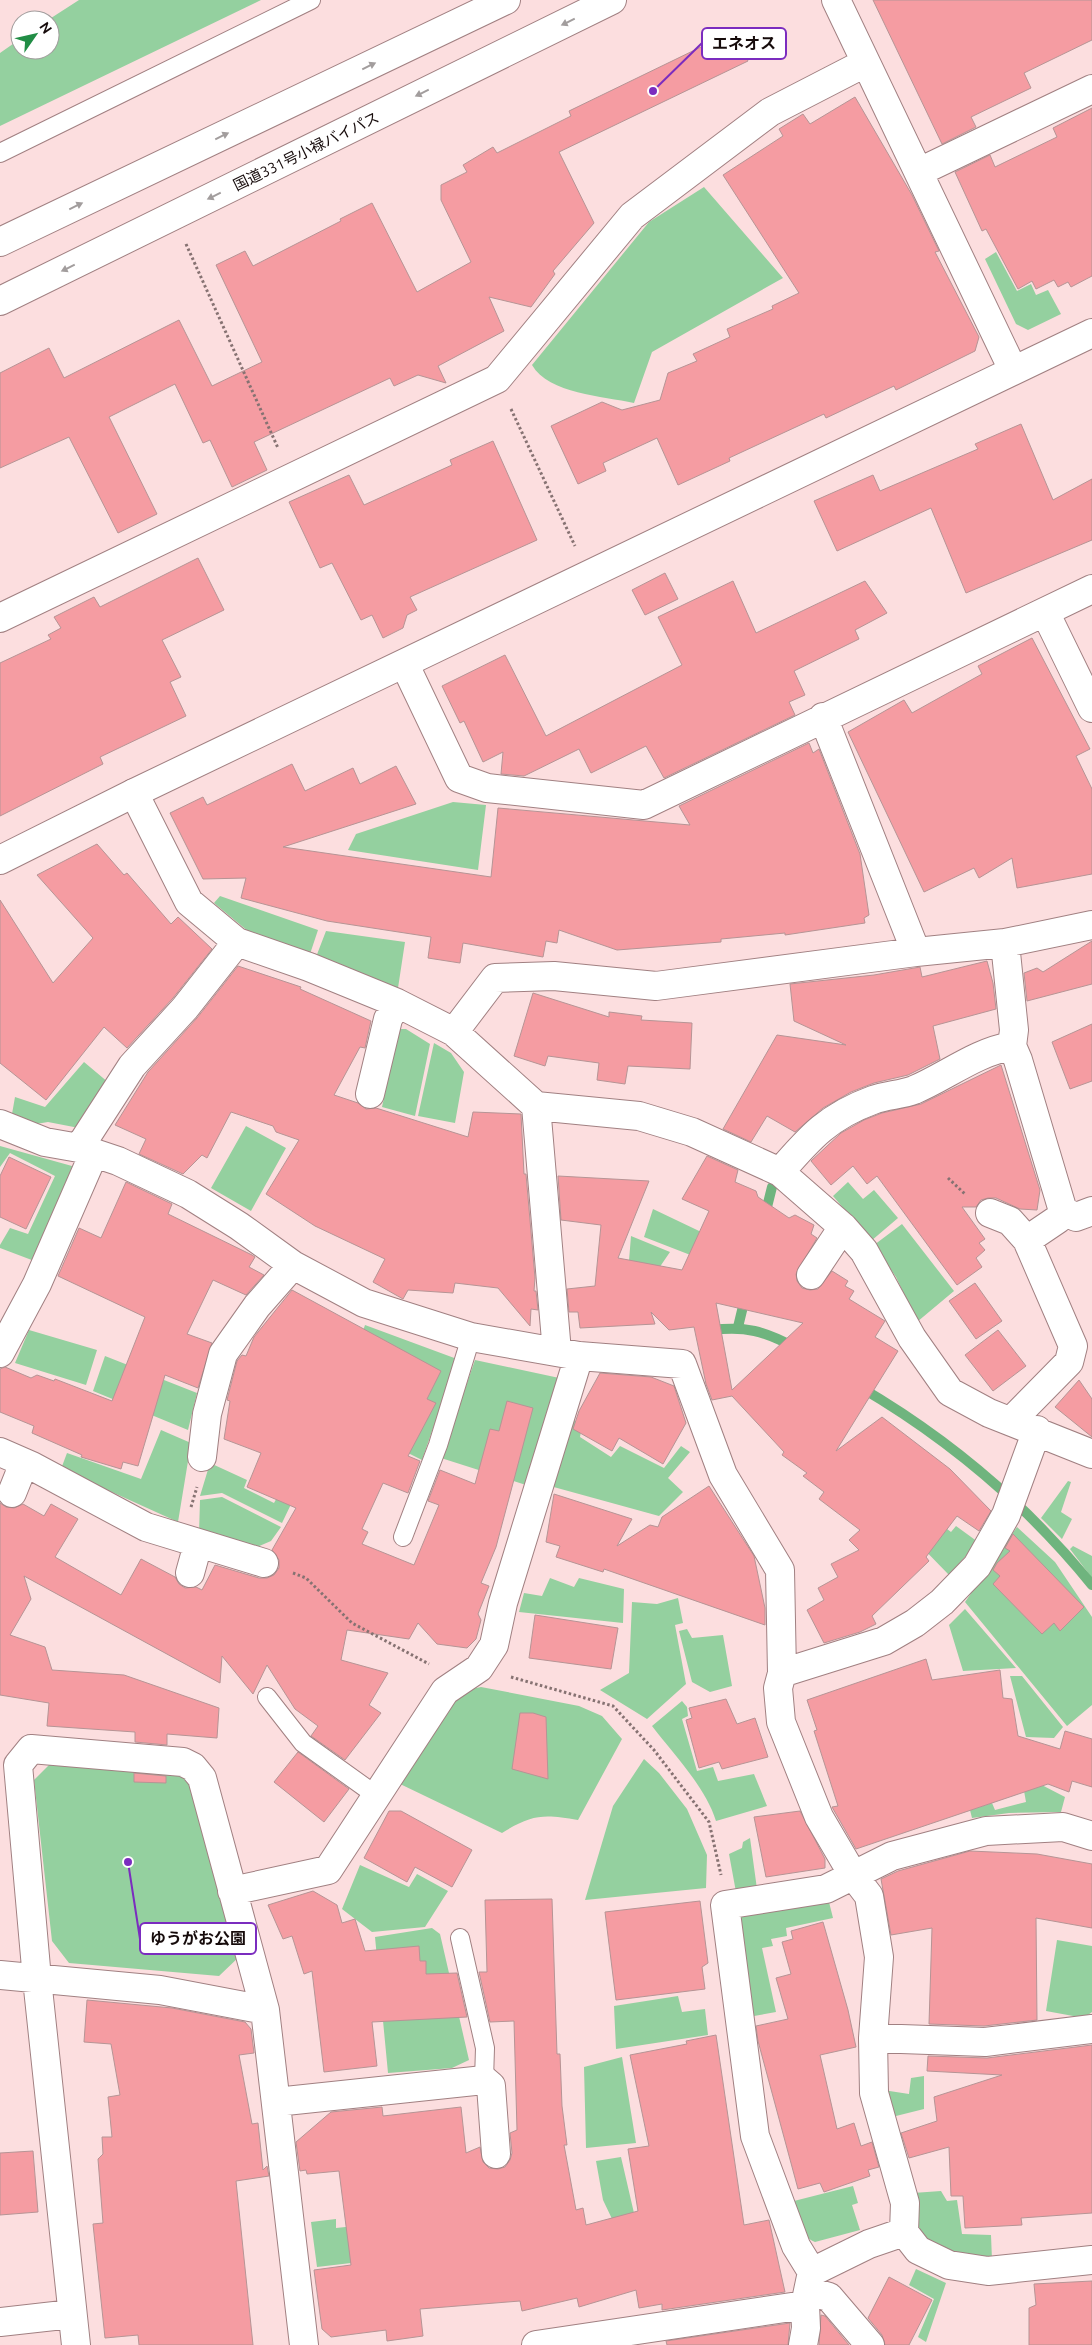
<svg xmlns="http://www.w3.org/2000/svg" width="1092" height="2345" font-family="Ubuntu,'Noto Sans JP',sans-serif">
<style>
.green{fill:#94d09f}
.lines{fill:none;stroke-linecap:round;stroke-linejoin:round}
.stream{stroke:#6fb47e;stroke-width:10}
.building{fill:#f59ca2;stroke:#b69495;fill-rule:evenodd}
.lane-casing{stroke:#a18082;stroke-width:20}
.street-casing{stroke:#a18082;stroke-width:30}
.secondary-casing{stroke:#a18082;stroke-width:30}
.highway-casing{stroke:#a18082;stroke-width:30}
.path{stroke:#867272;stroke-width:3;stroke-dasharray:2.5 2.5;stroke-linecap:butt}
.lane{stroke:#fff;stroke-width:18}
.street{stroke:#fff;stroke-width:28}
.secondary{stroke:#fff;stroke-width:28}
.highway{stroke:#fff;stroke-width:28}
.oneway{fill:#a29d9d}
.labels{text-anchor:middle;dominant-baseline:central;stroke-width:5;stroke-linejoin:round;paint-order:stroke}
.street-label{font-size:15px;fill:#160b0b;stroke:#fff}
.leader{fill:none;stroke:#7b2cbf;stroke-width:2}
.callout-dot{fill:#7b2cbf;stroke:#fff;stroke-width:2}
.callout{fill:#fff;stroke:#7b2cbf;stroke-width:2}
.callout-label{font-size:16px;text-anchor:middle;font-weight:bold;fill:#160b0b}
</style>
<rect width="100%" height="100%" fill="#fcdedf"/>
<path class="green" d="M79,0H261L0,126V53L20,39V50H50V20H48Z
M704,187L783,278L652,352L634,403C603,396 549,394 532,365L649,222Z
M996,252L1017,291L1031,284L1036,295L1048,290L1061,314L1028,330L1016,324L985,259Z
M453,802L486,805L478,870L348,850L356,834Z
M220,896L318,930L310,954L249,932L214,903Z
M326,931L405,942L398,988L316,957Z
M399,1029H406L430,1044L415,1116L382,1107Z
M434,1043L451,1053L464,1072L455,1123L418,1116Z
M84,1062L109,1083L79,1128L48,1122L36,1124L12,1114L15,1097L45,1107Z
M246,1126L286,1148L251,1211L211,1188Z
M0,1146L72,1166L73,1176L37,1262L0,1248V1245L10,1228L28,1234L55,1176L10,1153L0,1167Z
M848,1182L863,1199L874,1190L898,1218L871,1241L833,1196Z
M653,1209L739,1250L742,1275L644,1237Z
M902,1224L954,1291L917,1322L896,1277L874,1245Z
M631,1236L670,1252L655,1274L628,1273Z
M365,1325L457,1359L422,1460L334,1416Z
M29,1330L97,1350L86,1385L15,1363Z
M105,1356L138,1369L159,1389L164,1380L197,1393L188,1430L93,1391Z
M475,1360L564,1379L526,1485L441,1458Z
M574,1420L582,1426L580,1437L611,1457L620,1446L664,1468L681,1446L690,1452L668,1478L683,1492L659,1516L550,1486Z
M161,1430L191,1443L178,1522L61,1469L67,1453L141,1479Z
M210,1463L247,1480L244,1488L274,1503L280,1492L294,1498L282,1523L222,1493L200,1496Z
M1068,1481L1071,1482L1061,1512L1072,1519L1062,1539L1041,1518Z
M893,1488L951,1532L956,1526L978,1542L949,1575L880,1504Z
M222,1497L281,1527L271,1541L257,1547L199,1534L200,1500Z
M1017,1527L1055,1562L1092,1617V1705L1067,1726L965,1602Z
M1073,1546L1092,1556V1578L1070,1549Z
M550,1578L574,1587L579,1578L624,1589L623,1623L519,1612L524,1593L542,1596Z
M678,1598L683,1623L675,1625L686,1684L647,1719L600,1690L629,1673L632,1602L657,1604Z
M965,1609L1016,1668L963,1671L949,1625Z
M687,1629L692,1638L723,1635L732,1686L710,1692L692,1682L679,1631Z
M1010,1676H1022L1063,1727L1054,1738L1026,1737Z
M481,1687L579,1706L602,1716L622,1739L578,1820C544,1814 532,1814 502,1833L398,1783L458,1692Z
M682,1701L687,1707L688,1716L682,1719L697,1771L713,1767L718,1781L754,1774L767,1806L716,1821C705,1786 674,1755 652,1726Z
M1016,1746L1034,1781L1065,1797L1061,1812L1009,1813L972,1818L970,1810L992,1803L995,1810L1026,1802Z
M644,1759L659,1773L687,1809L707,1855L706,1888L585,1900L613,1806Z
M53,1761L172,1769L190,1782L241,1955L219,1976L69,1963L52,1941L34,1780Z
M750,1838L757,1889L736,1892L729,1854L742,1848L743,1842Z
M360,1865L409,1887L417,1874L448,1891L425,1927L372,1932L342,1909Z
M828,1898L833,1918L786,1928L787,1936L771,1939L773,1946L762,1948L776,2012L754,2016L734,1926L738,1917Z
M432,1928L440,1934L469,2060L452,2068L388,2073L375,1937Z
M1057,1940L1092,1946V2012L1084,2018L1046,2011Z
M678,1996L682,2012L705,2009L708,2035L616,2049L614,2006Z
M622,2057L636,2143L586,2148L584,2067Z
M924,2076V2109L892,2117L883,2090L909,2094L911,2078Z
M621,2157L640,2239L624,2244L603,2200L596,2161Z
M853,2186L858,2203L852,2205L860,2230L815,2242C800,2236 796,2216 790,2202Z
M941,2191L947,2201L957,2200L962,2234L991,2235L992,2260C967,2257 932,2259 918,2232C913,2222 914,2204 913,2193Z
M336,2219V2228L355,2226L368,2261L317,2267L311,2222Z
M916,2269L946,2283L926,2342L918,2337L934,2299L909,2285Z"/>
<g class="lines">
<path class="stream" d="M765,1215L772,1187
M738,1327L745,1298
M712,1330C746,1326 764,1331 794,1347
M860,1387C949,1439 1027,1505 1092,1585"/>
</g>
<path class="building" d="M873,0H1092V40L1024,73L1031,88L971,117L976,127L942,144Z
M734,31L748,61L559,152L594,223L553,271L555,274L531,307L489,297L504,331L438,366L446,383L418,375L394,386L390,378L254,442L267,470L232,487L210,440L203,443L175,384L109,417L157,514L118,533L69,437L0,468V373L49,348L64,378L179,320L212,386L262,362L216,265L245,251L253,266L341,221L340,219L372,203L417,292L471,262L441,200V185L467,172L463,165L493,147L497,153L571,116L569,111Z
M855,97L912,195L939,251L935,252L979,337L975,351L896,390L894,386L826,418L824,414L729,458L730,461L678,485L657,438L603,463L606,471L578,484L551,426L602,402L622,410L660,400L668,373L697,361L693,354L730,337L727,329L773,309L772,306L799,293L723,175L783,136L779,129L803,114L810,124Z
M1092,108V276L1071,287L1068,282L1058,287L1054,280L1036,289L1032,281L1018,289L986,229L982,231L955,172L990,155L995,167L1057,137L1053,128Z
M1021,424L1053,500L1092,479V540L966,593L931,508L837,551L814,501L873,475L880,491L978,449L975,444Z
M493,441L537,540L410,597L417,610L407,615L403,628L383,638L372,615L361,620L332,563L320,568L289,502L349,475L364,505L452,465L450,460Z
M198,558L224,610L162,640L181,677L170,682L186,716L100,757L103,764L0,816V663L51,639L48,635L61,628L54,617L94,597L100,607Z
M665,573L678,599L645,615L632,590Z
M733,581L756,633L865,581L887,613L855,630L859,639L794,671L805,695L789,702L795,715L664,778L646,746L591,773L579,749L524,776L501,774L503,752L483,762L464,721L460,723L442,686L505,655L546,736L682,665L658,617Z
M1032,638L1090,749L1076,756L1092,789V874L1017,888L1012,858L979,878L974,868L924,892L848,732L904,700L912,713L982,674L978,666Z
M809,743L813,753L819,749L860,854L869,915L864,918L865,923L785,935V933L721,939V942L617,950L559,930L557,943L546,941L543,957L463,943L460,963L428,958L431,937L327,921L241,898L246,878L203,879L170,813L203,797L207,805L292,764L305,791L353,768L360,784L396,766L416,804L283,847L491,877L498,808L690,825L679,806Z
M97,844L124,875L127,873L171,924L178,917L212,949L173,998L127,1048L104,1027L46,1100L0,1063V900L53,983L93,938L37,875Z
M1092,941V984L1027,1001L1024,973L1037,968L1043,972Z
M987,961L993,983L996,1009L933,1026L940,1059L908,1075L874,1083L851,1092L823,1108L795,1132L767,1116L751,1142L723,1129L777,1035L846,1045L794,1021L790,984L874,975L920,967L922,977Z
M238,966L301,987L300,989L371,1021L365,1048L360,1047L334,1095L358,1103L366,1109L376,1108L468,1137L473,1112L521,1114L524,1174H526L535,1278L534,1291H536L538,1310L531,1309L530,1326L498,1288L455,1283L453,1293L408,1290L403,1299L373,1282L385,1259L315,1226L266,1194L299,1140L276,1132L273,1126L231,1112L207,1158L202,1155L183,1174L139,1154L146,1139L115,1125L148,1072L197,1018Z
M533,993L609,1017V1012L642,1016L641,1020L692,1023L690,1069L628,1066L625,1084L597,1080L599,1063L548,1056L545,1066L514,1056Z
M1092,1024V1081L1070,1089L1052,1042Z
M1001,1065L1040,1190L1037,1210L1020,1209L996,1198H988L981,1200L976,1207H962L985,1239L979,1243L985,1250L976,1258L982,1267L957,1285L877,1176L867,1184L853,1166L831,1185L811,1161L841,1133L864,1120L882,1113L921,1104Z
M707,1156L738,1170L735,1182L756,1191L758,1197L789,1218L795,1215L814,1225L811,1234L817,1238L796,1274L797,1281L802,1288L810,1290L818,1289L832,1271L848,1281L845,1286L854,1291L849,1299L885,1321L875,1337L898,1351L836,1451L882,1417L950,1469L991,1511L979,1531L957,1516L926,1557L929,1561L872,1616L876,1624L860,1632L824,1643L807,1610L824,1600L818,1588L838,1577L831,1564L859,1550L849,1540L860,1530L819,1499L824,1492L803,1476L807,1473L782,1455L784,1452L732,1396L712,1400L706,1384L694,1327L669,1330L651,1312L655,1324L580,1328L578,1312H569L567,1289L595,1286L601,1225L561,1220L558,1176L649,1181L618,1258L682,1270L709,1211L682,1199ZM716,1303L803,1323L732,1390Z
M9,1157L51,1177L26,1229L0,1217V1176Z
M126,1182L172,1204L168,1214L252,1255L255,1257L249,1267L264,1275L246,1295L213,1280L187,1334L212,1343L198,1388L165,1375L138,1466L123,1462L121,1469L81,1457L82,1455L32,1433L34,1426L0,1412V1369L5,1367L31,1378L37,1375L54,1381L55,1379L112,1401L145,1317L58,1276L79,1228L101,1238Z
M975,1283L1002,1321L976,1339L949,1301Z
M292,1290L441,1371L427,1399L436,1403L408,1456L420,1461L408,1493L383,1483L362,1529L368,1532L362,1544L414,1565L439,1505L428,1501L440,1470L475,1484L490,1429L499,1431L507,1401L533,1408L496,1547L481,1583L489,1586L478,1614L481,1620L476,1639L467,1648L437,1644L418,1623L409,1639L347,1630L341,1660L388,1673L369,1705L381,1713L345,1760L311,1736L318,1726L295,1709L267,1665L253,1694L222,1656L220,1683L24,1576L31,1599L10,1635L45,1647L52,1670L124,1675L219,1708L217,1738L167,1734V1745L135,1742V1732L47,1726L49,1703L0,1695V1503L6,1507L14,1508L23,1504L44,1516L51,1504L78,1519L55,1557L121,1595L141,1559L175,1577L179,1584L185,1588L196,1587L202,1590L215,1565L259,1578H267L274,1575L279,1568V1560L272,1550L296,1508L247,1487L261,1453L224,1439L230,1401L227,1400L237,1361L242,1355L246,1356L254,1337Z
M998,1330L1026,1366L993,1391L965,1355Z
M600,1373L651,1377L674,1386L686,1423L663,1464L619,1438L612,1451L573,1429L579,1411Z
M1079,1380L1092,1399V1437L1055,1407Z
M709,1486L754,1556L765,1608V1625L604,1569L603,1572L556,1557L560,1546L546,1542L554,1494L632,1519L617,1546L650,1525L658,1527L662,1517Z
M1013,1534L1084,1607L1060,1631L1054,1623L1042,1634L993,1584L1000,1576L993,1570L997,1563L1010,1551L1005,1548Z
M535,1615L618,1628L611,1669L529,1658Z
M926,1659L932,1680L1000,1670L1003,1698L1012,1699L1018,1736L1060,1749L1065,1731L1092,1739V1787L1072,1781L1069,1792L1048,1784L856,1849L832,1807L838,1806L814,1731L817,1730L807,1700Z
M726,1699L737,1724L755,1718L768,1757L722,1769L719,1762L699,1768L686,1720L692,1718L689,1708Z
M520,1713H533L546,1717L548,1779L512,1769Z
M298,1752L349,1789L324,1822L274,1782Z
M134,1773L166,1776V1783L134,1782Z
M389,1811H401L472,1850L452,1887L415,1867L407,1882L364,1858Z
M800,1811L825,1859V1868L766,1877L754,1817Z
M970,1851L1037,1854L1092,1864V1928L1036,1918L1037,2020L984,2026L929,2024L932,1928L891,1935L881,1879L898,1871Z
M313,1891L337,1905L342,1923L355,1919L365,1951L419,1946L420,1961H426V1974L457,1973L467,2017L372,2022L377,2066L324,2072L312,1971L304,1974L292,1936L283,1939L268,1905Z
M552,1899L557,2054H560L562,2106L567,2145H564L576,2210L583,2208L586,2225L638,2211L628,2149L649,2146L630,2055L687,2044L686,2041L716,2035L744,2225L769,2220L785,2292L662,2310V2304L639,2308L636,2290L579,2307L577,2298L522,2311L520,2301L420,2309L423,2336L387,2341L386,2330L331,2337L322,2329L314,2270L351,2265L339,2171L307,2174L306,2170L300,2171L296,2142L331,2112L382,2107L383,2116L461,2107L466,2153L480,2147L483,2162L489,2168L498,2169L505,2167L510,2160L512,2153L510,2133L517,2130L514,2021L490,2022L479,1972H487L485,1900Z
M700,1901L708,1963L702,1967L705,1989L616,2000L605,1912Z
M823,1922L848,2010L856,2047L820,2055L837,2129L854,2123L861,2146L872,2142L879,2167L868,2170L870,2176L824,2192L820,2183L798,2189L758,2041L756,2026L788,2019L776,1978L791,1974L782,1942L793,1939L791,1931Z
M87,2000L172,2008L245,2022L251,2029L254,2053L239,2055L252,2124L258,2123L263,2170L267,2166L269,2176L236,2181L253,2345H139L138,2335L105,2338L93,2224L103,2223L98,2159L103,2154L102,2137H112L108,2097L120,2095L111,2044L84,2042Z
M1092,2045V2213L1021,2218L1022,2225L965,2228L963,2196H951L949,2147L909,2158L901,2133L937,2121L934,2097L1002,2075L927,2071L928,2056L987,2058Z
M33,2151L38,2212L0,2215V2153Z
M889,2277L932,2300L909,2345H885L882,2335L868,2318Z
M1092,2281V2345H1029V2308L1036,2305L1034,2284Z
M821,2315L825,2316L849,2345H819Z
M790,2323L788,2345H667L666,2341Z"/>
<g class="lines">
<g class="lane-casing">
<path id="lane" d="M0,153L311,0
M403,1537L438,1445L471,1337
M267,1697L303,1743L377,1796
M460,1938L485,2048L484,2080"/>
</g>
<g class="street-casing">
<path id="street" d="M836,0L1013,370
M919,172L1092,89
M1045,612L1092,708
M0,618L497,379L632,216L770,112L865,63
M405,665L459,778L487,788L644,805L1092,589
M823,717L916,952L1005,943L1092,925
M134,793L189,902L237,942L309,967L397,1003L454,1032L536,1106L639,1116L692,1132L780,1172L843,1227L864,1251L912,1338L950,1392L989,1413L1092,1454
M1005,943L1014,1030L1012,1046L1018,1060L1063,1211L1058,1219L1027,1240L1073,1346L1069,1362L1011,1421
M454,1032L495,978L554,976L656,986L916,952
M370,1094L388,1019L397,1003
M536,1106L557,1352
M0,1124L45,1142L79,1148L118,1161L188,1194L239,1226L293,1265L364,1303L471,1337L579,1356L682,1364L723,1475L780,1570L782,1673L778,1688L781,1722L819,1817L853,1875L869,1896L879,1957L873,2038L874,2093L905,2203L904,2232L869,2244L812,2272L805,2305L806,2328L803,2345
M79,1148L132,1066L185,1008L237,942
M780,1172C810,1137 829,1116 873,1100C886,1095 901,1095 914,1090C947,1076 976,1052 1012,1046
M1063,1211L1076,1217L1092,1211
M990,1213L1010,1221L1027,1240
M811,1275L843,1227
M0,1353L37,1284L94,1153
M0,1452L32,1466L146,1527L264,1563
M202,1457L207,1414L223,1354L257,1306L293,1265
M12,1493L24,1463
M190,1573L198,1544
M782,1673L884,1641L915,1623L942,1602L977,1566L1006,1515L1037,1430
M232,1891L328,1870L445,1691L479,1668L494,1645L503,1603L579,1356
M0,1975L160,1990L265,2010L304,2345
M873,2038L985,2042L1092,2029
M276,2102L484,2080L491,2086L496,2154
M904,2232L918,2250L949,2265L988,2271L1092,2260
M812,2272L796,2246L755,2136L725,1905L826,1889L892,1856L986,1831L1063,1827L1092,1836
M808,2291L829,2297L870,2345
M0,2322L72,2314
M76,2345L37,1979L18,1765L31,1749L183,1762L193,1767L202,1778L265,2010
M536,2345L805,2305"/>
</g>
<g class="secondary-casing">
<path id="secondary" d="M0,860L134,793L1092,333"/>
</g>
<g class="highway-casing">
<path id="highway" d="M0,242L506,0
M0,301L612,0"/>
</g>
<path class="path" d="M186,244L278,448
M511,409L575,546
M948,1178L966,1195
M191,1507L197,1487
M293,1573L306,1578L352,1623L429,1664
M511,1677L613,1706L654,1750L709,1822L721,1875"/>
<use href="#lane" class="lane"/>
<use href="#street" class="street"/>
<use href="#secondary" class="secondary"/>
<use href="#highway" class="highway"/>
</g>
<defs><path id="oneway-solid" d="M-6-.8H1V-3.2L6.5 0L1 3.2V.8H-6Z" transform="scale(1.25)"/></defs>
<g class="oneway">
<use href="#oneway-solid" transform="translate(568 22) rotate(154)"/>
<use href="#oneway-solid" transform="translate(369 66) rotate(-26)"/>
<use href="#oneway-solid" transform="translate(422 93) rotate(154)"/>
<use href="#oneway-solid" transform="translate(222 136) rotate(-26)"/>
<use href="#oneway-solid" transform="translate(214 196) rotate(154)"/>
<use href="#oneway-solid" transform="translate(76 206) rotate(-26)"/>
<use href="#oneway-solid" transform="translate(68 268) rotate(154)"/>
</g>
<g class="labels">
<g class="street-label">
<text transform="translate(306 151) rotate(-26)">国道331号小禄バイパス</text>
</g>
</g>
<path class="leader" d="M653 91L702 43M128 1862L140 1939"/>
<g class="callout-dot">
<circle cx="653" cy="91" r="5"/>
<circle cx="128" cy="1862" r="5"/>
</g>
<g class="callout">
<rect x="702" y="28" width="84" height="31" rx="5"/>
<rect x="140" y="1923" width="116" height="31" rx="5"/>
</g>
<g class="callout-label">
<text x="744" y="49">エネオス</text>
<text x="198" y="1944">ゆうがお公園</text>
</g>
<g transform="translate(35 35) rotate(56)"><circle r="24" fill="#ffffff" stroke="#a29d9d"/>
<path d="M0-4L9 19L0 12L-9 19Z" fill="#218d45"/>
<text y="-8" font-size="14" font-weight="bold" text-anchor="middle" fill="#160b0b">N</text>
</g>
</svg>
